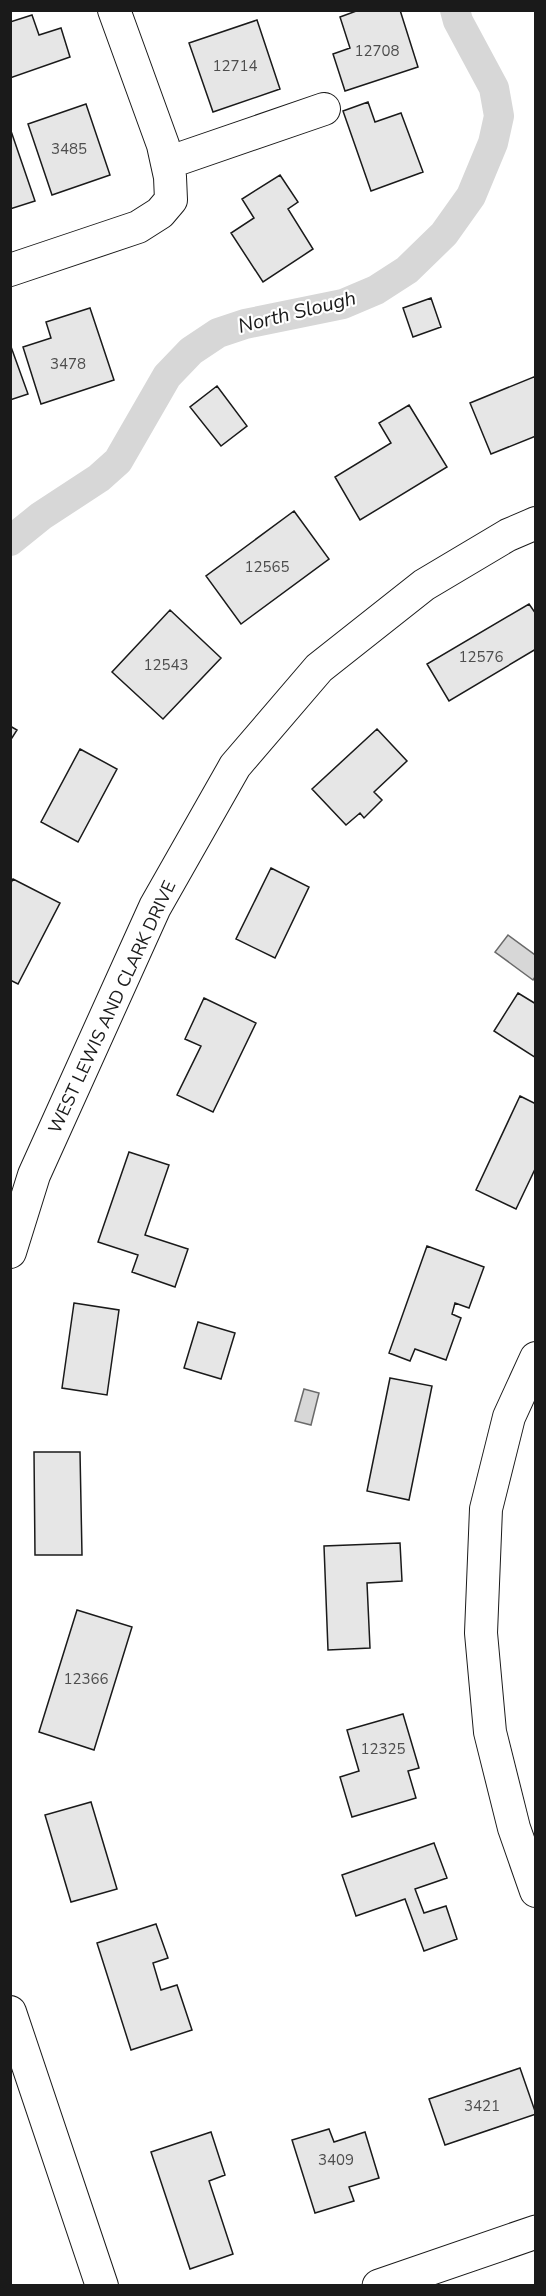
<svg xmlns="http://www.w3.org/2000/svg" width="546" height="2296" font-family="'Nunito Sans',sans-serif">
<style>
.water{fill:#d7d7d7;stroke:#6a6a6a;stroke-width:1.5}
.lines{fill:none;stroke-linecap:round;stroke-linejoin:round}
.canal{stroke:#d7d7d7;stroke-width:30}
.building{fill:#e6e6e6;stroke:#1a1a1a;stroke-width:1.5}
.minor-casing{stroke:#1a1a1a;stroke-width:34}
.major-casing{stroke:#1a1a1a;stroke-width:35}
.minor{stroke:#fff;stroke-width:32}
.major{stroke:#fff;stroke-width:33}
.labels{text-anchor:middle;dominant-baseline:central;stroke-width:4.5;stroke-linejoin:round;paint-order:stroke}
.number-label{font-size:15px;fill:#4d4d4d}
.street-label{font-size:18px;fill:#1a1a1a;stroke:#fff}
.water-label{font-size:20px;font-style:italic;fill:#1a1a1a;stroke:#fff}
</style>
<rect width="100%" height="100%" fill="#fff"/>
<path class="water" d="M508,935L535,955V977L533,980L495,952Z
M304,1389L319,1393L311,1425L295,1421Z"/>
<g class="lines">
<path class="canal" d="M10,541L41,516L99,478L118,461L167,376L191,351L218,333L245,324L343,304L376,290L407,270L444,234L471,196L493,143L499,116L494,88L458,21L455,10"/>
</g>
<path class="building" d="M359,10H400L418,67L345,91L333,54L350,48L340,17Z
M32,15L39,35L61,28L70,57L10,78V22Z
M257,20L280,89L213,112L189,43Z
M368,102L375,122L401,113L423,172L371,191L343,111Z
M86,104L110,175L52,195L28,124Z
M11,131L35,201L10,209V132Z
M280,175L298,202L288,209L313,249L263,282L231,233L254,218L242,199Z
M431,298L441,327L413,337L403,308Z
M90,308L114,380L41,404L23,347L51,338L46,322Z
M10,344L28,394L10,400Z
M536,376V436L491,454L470,403Z
M217,386L247,426L221,446L190,407Z
M409,405L447,467L360,520L335,477L391,443L379,423Z
M294,511L329,559L241,624L206,576Z
M529,604L536,614V649L449,701L427,664Z
M170,610L221,658L163,719L112,672Z
M10,726L17,730L10,741Z
M377,729L407,761L374,792L382,800L364,818L360,813L346,825L312,789Z
M80,749L117,769L78,842L41,822Z
M271,868L309,887L275,958L236,939Z
M13,879L60,903L18,984L10,980V885Z
M518,993L536,1004V1058L494,1031Z
M204,998L256,1023L213,1112L177,1095L201,1046L185,1039Z
M520,1096L536,1104V1167L516,1209L476,1190Z
M129,1152L169,1165L145,1235L188,1249L175,1287L132,1272L138,1255L98,1242Z
M427,1246L484,1267L469,1308L455,1303L452,1314L461,1318L446,1360L415,1349L410,1361L389,1353Z
M74,1303L119,1310L107,1395L62,1388Z
M198,1322L235,1333L221,1379L184,1368Z
M390,1378L432,1386L409,1500L367,1491Z
M34,1452H80L82,1555H35Z
M400,1543L402,1581L367,1583L370,1648L328,1650L324,1546Z
M77,1610L132,1627L94,1750L39,1732Z
M403,1714L419,1768L408,1771L416,1798L352,1817L340,1777L359,1771L347,1730Z
M91,1802L117,1889L71,1902L45,1815Z
M434,1843L447,1878L415,1889L424,1913L446,1906L457,1939L424,1951L405,1899L356,1916L342,1875Z
M156,1924L168,1958L153,1963L161,1990L177,1985L192,2030L131,2050L97,1943Z
M520,2068L536,2114L445,2145L429,2099Z
M329,2129L334,2142L365,2132L379,2178L349,2187L354,2201L315,2213L292,2140Z
M211,2132L225,2175L209,2181L233,2254L190,2269L151,2152Z"/>
<g class="lines">
<g class="minor-casing">
<path id="minor" d="M167,163L324,109
M10,270L138,227L160,213L171,200L170,177L163,145L114,10
M10,1252L34,1175L155,907L235,766L319,668L424,585L508,535L536,523
M536,1358L509,1417L486,1509L481,1633L490,1732L514,1828L536,1891
M10,2012L102,2286"/>
</g>
<g class="major-casing">
<path id="major" d="M379,2286L536,2232"/>
</g>
<use href="#minor" class="minor"/>
<use href="#major" class="major"/>
</g>
<g class="labels">
<g class="number-label">
<text x="377" y="51">12708</text>
<text x="235" y="66">12714</text>
<text x="69" y="149">3485</text>
<text x="68" y="364">3478</text>
<text x="267" y="567">12565</text>
<text x="481" y="657">12576</text>
<text x="166" y="665">12543</text>
<text x="86" y="1679">12366</text>
<text x="383" y="1749">12325</text>
<text x="482" y="2106">3421</text>
<text x="336" y="2160">3409</text>
</g>
<g class="street-label">
<text transform="translate(112 1007) rotate(-65)">WEST LEWIS AND CLARK DRIVE</text>
</g>
<g class="water-label">
<text transform="translate(297 312) rotate(-14)">North Slough</text>
</g>
</g>
<rect width="546" height="2296" fill="none" stroke="#1a1a1a" stroke-width="24"/>
</svg>
